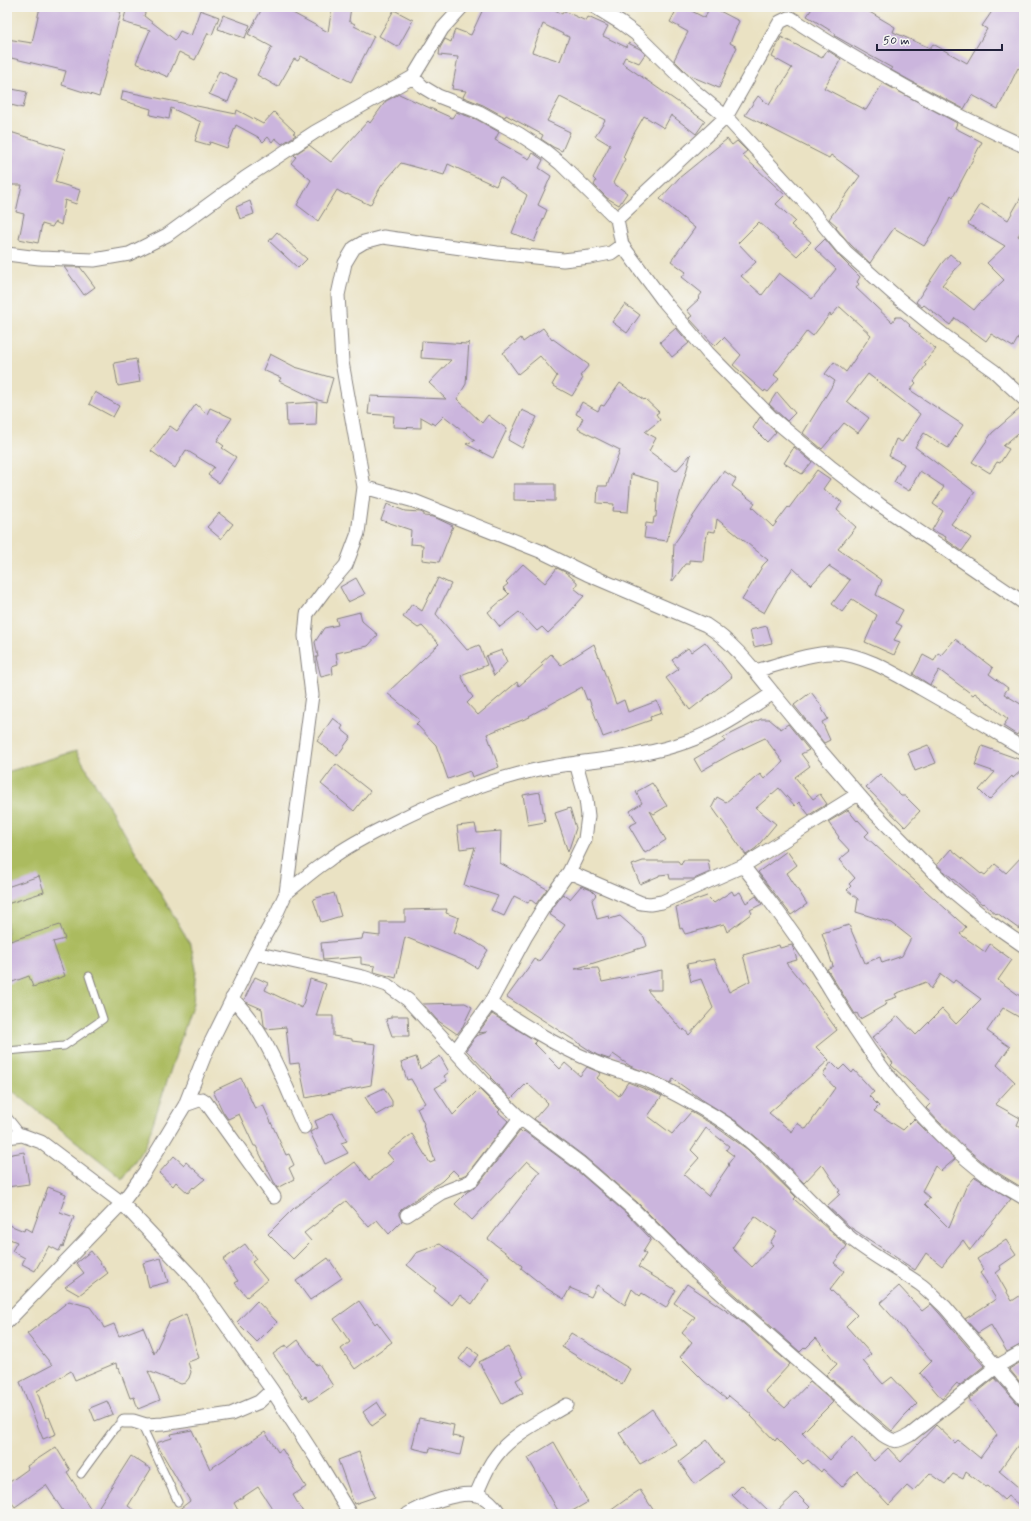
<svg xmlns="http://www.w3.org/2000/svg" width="1031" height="1521" font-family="Mynerve,sans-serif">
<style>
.green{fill:#abbb5e;stroke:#666e4c}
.building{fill:#cbb5dd;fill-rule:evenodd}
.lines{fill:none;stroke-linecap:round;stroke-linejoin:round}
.service-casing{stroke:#86827f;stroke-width:9}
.minor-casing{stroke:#86827f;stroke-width:15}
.service{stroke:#fff;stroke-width:7}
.minor{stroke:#fff;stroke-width:13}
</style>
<rect width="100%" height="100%" fill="#f6f6f2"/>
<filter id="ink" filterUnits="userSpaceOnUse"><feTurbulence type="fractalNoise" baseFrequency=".025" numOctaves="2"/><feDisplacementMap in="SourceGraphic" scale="8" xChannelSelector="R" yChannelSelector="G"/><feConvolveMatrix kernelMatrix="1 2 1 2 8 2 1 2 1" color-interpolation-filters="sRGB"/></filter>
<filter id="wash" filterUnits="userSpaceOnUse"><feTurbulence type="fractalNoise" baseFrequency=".012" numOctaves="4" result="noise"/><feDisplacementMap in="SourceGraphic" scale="16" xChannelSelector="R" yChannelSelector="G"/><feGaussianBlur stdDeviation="0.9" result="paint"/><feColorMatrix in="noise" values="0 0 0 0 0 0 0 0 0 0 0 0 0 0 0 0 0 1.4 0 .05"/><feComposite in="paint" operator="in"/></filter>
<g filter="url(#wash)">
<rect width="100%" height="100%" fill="#eae2c3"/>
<path class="green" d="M76,751L191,945L196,969L193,1003L146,1144L123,1179L14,1092L7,1089V772Z"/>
<g id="blocks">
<path class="building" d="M40,7H104L121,12L99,97L62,85L66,71L7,57V39L32,43Z
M127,7H147L144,16L175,40L180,31L191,36L200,10L219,17L212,35L208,33L195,60L179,52L168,77L136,63L150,30L123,22Z
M263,7H293L291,12L328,32L332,7H351L349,21L355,24L354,26L374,36L351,82L301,56L298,61L294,59L278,87L257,75L272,47L248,34Z
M484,7H550L562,14L564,11L586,21L588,17L608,26L603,36L626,47L628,43L640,49L645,54L639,63L625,57L622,63L705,121L696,134L671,115L664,128L644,116L632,137L623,157L625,159L613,183L627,193L619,205L607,198L594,185L596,181L593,178L610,145L595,136L605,120L560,97L547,121L570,132L562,151L553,147L541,139L543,135L506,115L505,117L483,105L463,97L466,91L452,89L458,57L439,55L440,48L445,39L451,42L455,29L471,35ZM543,24L569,37L560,61L532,52Z
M678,7H684L705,18L709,7H712L739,21L730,43L737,47L719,88L693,77L686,72L674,60L688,32L670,22Z
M813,7H861L895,27L893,32L930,48L933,44L967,63L987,29L982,26L995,7H1024V72L1018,68L998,109L972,95L964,109L909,80L891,70L892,68L835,36L836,34L807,16Z
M394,10L413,20L398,47L379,36Z
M223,15L250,25L245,38L218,29Z
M781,37L822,58L827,50L841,59L824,88L866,110L883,83L957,123L955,128L982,142L953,197L951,195L939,222L924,246L894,228L870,263L851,245L836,228L837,226L829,219L860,176L831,155L829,158L745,115L758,96L769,105L792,68L772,57Z
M219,71L237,79L228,102L209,94Z
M7,88L27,92L23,108L7,104Z
M123,91L236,114L237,110L263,124L274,112L295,132L293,133L296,135L282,144L275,138L272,142L268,137L263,142L258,137L236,125L227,148L210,142L209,145L195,141L201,122L171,108L169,119L150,115L151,109L121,100Z
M399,94L452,118L456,112L476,119L499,132L495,140L529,159L533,153L543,160L539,168L551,176L538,205L547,210L534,242L512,233L527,195L500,177L496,186L448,164L444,175L401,163L382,185L370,205L347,194L346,195L337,190L318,221L297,205L311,180L291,163L296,157L294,155L309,145L331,162L368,121L370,123L386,101Z
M7,131L65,149L55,182L80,190L76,204L65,200L61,225L55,222L52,227L42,224L38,243L19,239L24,214L16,212L22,185H7Z
M727,139L732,145L737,141L747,151L742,155L785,195L776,204L795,221L791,225L811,242L797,256L759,222L738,243L756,262L741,276L762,295L779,273L812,299L836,269L815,249L825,239L839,256L860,277L857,282L859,284L856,288L892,322L896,317H901L910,325L909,326L936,349L924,363L926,365L914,381L916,383L910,390L963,425L948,448L924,433L915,447L975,492L951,524L971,538L962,551L945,539L946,537L932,530L943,511L933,504L944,487L920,471L909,491L894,482L904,464L889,456L896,439L902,442L920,414L868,374L847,401L869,418L858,433L844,423L822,449L803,433L835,381L825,374L834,362L846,372L871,335L840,307H839L831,316L830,314L813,336L807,331L774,375L779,379L768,392L765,390L764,392L733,365L741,355L724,337L715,346L689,318L692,316L687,310L699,299L698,298L702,293L682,277L686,272L671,261L695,228L660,199L679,178Z
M1024,192V226L1018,236L1024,239V328L1013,347L991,334L986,341L955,318L950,325L924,305L922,307L916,302L942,263L950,254L961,263L942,285L974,310L979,304L1004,280L987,263L1005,246L968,224L981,204L1008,220Z
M250,201L254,214L240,219L236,207Z
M277,232L307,259L298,268L269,241Z
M64,267H80L95,287L84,295Z
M625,304L640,315L627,333L612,322Z
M543,328L552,340L553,339L589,365L580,376L583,378L572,396L552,385L557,376L540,356L518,374L503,353L521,338L523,342Z
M676,328L689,343L672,357L660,342Z
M422,341L467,344L469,342L466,384L457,399L482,423L488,415L507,429L493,458L466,444L475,440L444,416L435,425L421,417V428L393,427L394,416L368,414L370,396L446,399L429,383L451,360L421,358Z
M270,354L295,367L333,378L326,402L318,400L279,381L281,378L263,370Z
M136,359L140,382L118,386L114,363Z
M620,383L644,400L645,399L659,412L656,414L660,420L645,432L656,438L649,451L676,471L691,454L667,541L644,538L646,523L653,524L654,517H656L658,482L631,474L628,512L613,511L614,504L597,503L598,486H607L620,450L578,429L583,418L576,414L582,402L598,411L601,405L604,406Z
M95,392L119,406L113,417L89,404Z
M777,392L795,413L787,421L769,404Z
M317,402L316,425L287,426L286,404Z
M196,404L207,414L210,408L232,418L217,441L224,446L222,448L236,457L219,483L208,475L214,467L186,450L175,468L151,451L170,426L177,431Z
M1022,407H1024V428L1003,446L1009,449L1000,463L997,462L990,473L972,462L992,433Z
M522,410L537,417L522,448L508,440Z
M760,417L776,432L767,442L753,428Z
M794,447L812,462L802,474L784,463Z
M817,470L830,479L823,489L842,502L837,510L856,527L838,549L882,580L876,595L903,610L896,623L902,626L894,640L900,642L894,655L865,642L877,615L852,599L842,612L832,604L850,580L829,566L811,585L793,568L775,593L764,613L742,600L763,565L768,560L717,519L715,532L708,531L706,540H705L703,561L689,560V564H685L672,582L674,544L724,471L736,479L732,486L755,503L752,507L773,527L788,507L789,508Z
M514,484H555V501L514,500Z
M387,504L405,511L421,512L424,514V516L434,517L453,526L439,562L422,560L423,545L410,544L411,530L381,520Z
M219,513L233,524L221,539L207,527Z
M523,564L545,583L557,568L565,572L577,582V584L574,588L584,596L566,616L548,633L542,627L537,631L519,612L500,627L488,612L509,594L503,588L508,584L506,582Z
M356,578L365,594L348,602L340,587Z
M438,578L451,584L436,614L467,650L479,645L487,665L461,675L469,692L473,697L467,703L478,715L517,682L519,686L543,665L541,663L551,654L561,665L594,644L616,704L624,700L628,712L657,701L662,713L650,717L651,720L603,737L589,699L587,700L582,687L529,716L530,717L487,734L499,767L472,777L470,771L448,779L436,745L416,724L420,720L387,693L439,644L422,626L418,628L403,617L412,604L422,611Z
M360,612L362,621L378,635L368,646L336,653L338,664L332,666L333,674L321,677L316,657H318L315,642L324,628L338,625L336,618Z
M767,626L772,643L754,647L750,630Z
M955,639L993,668L989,674L1008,688L1004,694L1024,706V724L1017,735L1003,726L1008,719L975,693L973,695L939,670L930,685L913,674L923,655L934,661L938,653L941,655Z
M705,642L732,677L690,710L666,678L679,669L672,660L688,648L691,652Z
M502,650L507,662L494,676L486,656Z
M811,692L823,708L822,709L828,719L822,722L830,740L824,743L794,705Z
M333,718L343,726L341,729L351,737L337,756L317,741Z
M761,719H769L781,729L788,724L809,750L801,754L810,766L795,777L813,799L820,794L827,804L809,815L799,802L795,806L779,788L756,808L776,824L756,848L746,855L712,807L717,797L726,802L760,774L764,779L783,762L765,738L731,754L701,771L694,759L725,741L723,738Z
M928,745L936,763L915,771L908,753Z
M982,746L1024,761V768L1013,778L1012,776L989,800L979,790L995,772L975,765Z
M336,764L370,791L354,811L321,784Z
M880,774L901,796H905L920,811L905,827L866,787Z
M652,783L667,806L654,814L650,811L666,840L645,853L629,826L637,822L630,811L642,803L636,792Z
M540,792L545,822L528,825L523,795Z
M570,808L576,828L568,852L555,813Z
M848,810L857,821L858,820L869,832L865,836L966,927L960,934L985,952L990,944L1012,960L998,980L1024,999V1020L1003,1008L987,1031L1010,1047L997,1065L1015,1082L995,1104L1020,1118L1017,1125L1024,1130V1182L1021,1187L990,1168L967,1149L938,1121L926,1108L931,1103L891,1065L893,1063L872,1038L898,1016L916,1035L942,1009L956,1024L981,999L955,980L953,983L941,974L931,989L926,982L895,994L897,997L885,1001L887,1004L860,1019L857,1013L855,1014L827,969L833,966L822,933L849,925L865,963L880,957L882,963L902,956L911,938L892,923L856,912L858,899L847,890L851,886L849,884L855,878L839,860L850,851L838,838L839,837L828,822Z
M475,824L477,833L501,831L500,863L547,889L536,904L530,899L528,903L514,896L504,916L491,910L498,896L464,885L475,847L460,849L457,826Z
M951,849L981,874L982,873L985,875L995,864L1006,873L1024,854V922L1019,929L997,913L996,914L983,903L982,904L937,865Z
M787,851L797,865L787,873L807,904L791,915L758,872Z
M683,860H708L710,872L694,879H670L669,874L659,875V876L640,884L632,865L643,861H678L681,865Z
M39,876L44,892L7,904V887Z
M581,886L591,890L596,895L592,900L597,919L609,916L610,919L620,916L644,937L647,946L575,969L598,968L602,982L662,970V990H647L683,1031L684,1029L689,1035L713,1008L701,979L691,982L687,964L714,959L729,992L750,981L743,955L779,945L780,948L792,945L797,960L786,963L810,992L837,1030L816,1047L829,1060L769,1113L792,1132L797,1123L806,1129L835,1088L823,1075L831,1062L839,1070L844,1065L852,1073L854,1070L874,1092L869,1096L879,1106L874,1111L903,1130L914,1119L955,1159L941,1171L935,1166L922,1191L930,1198L925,1204L949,1228L966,1187L975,1177L1011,1199L970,1250L963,1240L942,1266L926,1253L915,1270L850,1227L827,1206L840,1194L838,1192L840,1191L822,1164L804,1183L774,1152L739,1123L701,1099L673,1079L671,1083L630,1066L613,1054L609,1059L597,1055L507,997L528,968L534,959L539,962L565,925L549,914L552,909L563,894L570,899Z
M732,891L734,895L740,892L746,903L756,896L762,904L750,910L752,913L727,932L724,924L685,934L682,928L680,929L676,907L707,896L714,903Z
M334,893L341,916L321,922L313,899Z
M447,909L446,913L459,918L454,932L471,939L488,950L477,968L465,961L405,937L396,978L374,972L375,966L361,964V957L323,960L321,943L362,939L363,934L380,936V922H405V910Z
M60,925L65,939L53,942L65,976L33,987L29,976L7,984V942Z
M255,977L268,983L265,990L302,1008L310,979L326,984L316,1016H333V1036L352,1039V1041L376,1044L371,1085L306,1098L299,1063L290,1064L286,1027L266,1029L264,1025L262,1009L246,1002L244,1000Z
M465,1003L472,1007L462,1028L457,1034L437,1020L423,1004Z
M492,1014L536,1041L534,1043L560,1069L565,1063L580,1076L587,1067L601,1073L597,1078L619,1096L628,1082L662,1096L648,1116L672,1134L691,1112L712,1124L747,1149L793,1194L796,1197L794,1199L847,1246L834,1263L844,1271L830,1289L857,1315L846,1326L871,1354L863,1361L883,1384L892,1377L917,1404L905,1416L892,1431L826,1375L837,1364L816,1338L806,1348L805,1347L800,1352L684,1249L637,1202L585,1157L534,1119L548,1103L527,1083L511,1099L493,1080L491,1078L492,1077L466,1050L476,1036L487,1032L478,1033ZM706,1128L729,1146L726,1150L734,1156L728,1164L729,1165L708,1196L684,1175L699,1158L691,1150ZM755,1216L777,1232L770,1243L773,1245L752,1267L732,1248Z
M391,1016H408L409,1036H392L386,1019L391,1018Z
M440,1056L449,1072L444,1076L447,1081L435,1088L453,1115L479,1089L500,1110L498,1112L508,1121L467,1174L460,1177L453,1170L442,1181L403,1208L399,1212V1215L402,1221L389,1234L377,1220L369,1227L346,1201L304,1233L311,1241L293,1259L268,1234L294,1208L355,1162L369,1180L394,1161L387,1153L412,1134L430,1163L435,1161L423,1125L424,1124L417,1108L425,1103L411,1079L407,1080L401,1062L416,1057L420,1069Z
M241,1078L255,1109L263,1105L286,1155L289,1154L294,1165L289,1168L294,1179L277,1188L256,1146H254L239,1114L228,1119L223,1112L213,1091Z
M384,1088L392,1101V1106L376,1115L365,1097Z
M333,1113L347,1141L341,1143L348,1153L325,1164L310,1132L318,1128L315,1121Z
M520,1131L522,1133L524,1131L575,1169L627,1214L651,1239L643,1252L646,1254L638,1267L676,1290L666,1308L642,1293L640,1296L632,1289L625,1305L597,1285L591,1297L570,1288L564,1299L546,1288L521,1268L522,1266L513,1258L488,1239L540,1172L527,1161L472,1220L455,1204L467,1192L478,1185Z
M24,1152L29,1184L7,1187V1155Z
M174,1156L184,1165L186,1162L205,1179L194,1188L193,1187L188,1193L176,1182L173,1186L159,1173Z
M48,1187L66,1194L60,1212L74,1217L63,1247L62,1245L59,1251L49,1246L35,1271L22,1264L25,1258L12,1251L17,1242L7,1238V1224L24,1231L25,1228L32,1232Z
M1006,1240L1016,1255L1000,1266L1001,1269L996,1273L1012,1301L1024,1293V1343L1007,1352L991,1325L978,1333L965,1319L996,1299L986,1283H987L980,1273L984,1270L977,1259Z
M245,1244L256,1259L252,1262L267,1280L247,1297L235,1283L238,1281L223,1260Z
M440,1244L489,1279L472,1304L460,1295L452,1305L434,1291L436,1288L407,1265L416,1253Z
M91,1251L108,1273L79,1295L65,1287L84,1273L76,1263Z
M161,1258L168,1282L149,1287L143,1263Z
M328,1258L342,1278L310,1300L296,1281Z
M687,1284L737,1318L790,1364L765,1391L785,1408L810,1382L833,1402L802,1433L830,1460L852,1436L874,1461L888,1448L901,1462L936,1425L955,1443L958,1440L980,1458L997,1435L969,1399L995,1378L1018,1404L1024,1407V1437L999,1471L1024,1492V1509L1008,1496L1004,1500L988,1486L986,1487L966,1472L963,1479L953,1474L945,1484L930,1473L913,1491L907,1486L889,1505L857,1471L842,1487L823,1469L821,1472L808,1460L803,1464L777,1438L775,1441L751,1416L752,1415L729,1396L726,1399L704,1381L680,1357L692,1342L682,1333L695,1317L674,1303Z
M899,1286L922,1311L931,1304L939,1313L984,1366L959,1386L957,1383L942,1399L920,1373L932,1361L880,1303Z
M69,1301L90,1307L101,1322L104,1328L114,1324L119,1336L143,1327L154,1354L169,1322L186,1314L199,1358L188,1362L191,1372L189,1378L185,1383L181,1384L148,1371L160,1400L138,1409L134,1397L130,1398L119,1368L117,1369L116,1363L75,1380L71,1371L37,1391L46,1418L49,1417L56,1434L43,1439L20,1382L52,1365L27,1334Z
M257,1301L277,1322L257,1342L237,1322Z
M359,1301L375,1324L377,1322L392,1342L355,1369L341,1349L350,1342L334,1319Z
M571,1333L630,1369L622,1384L562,1347Z
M298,1340L316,1365L319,1364L333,1386L310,1401L306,1396L303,1398L295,1385L273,1354L286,1345L288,1348Z
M468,1347L479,1355L470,1367L459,1359Z
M508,1347L524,1376L516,1380L523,1393L502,1404L479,1362Z
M1024,1360V1387L1009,1369Z
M107,1401L113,1414L95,1421L90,1408Z
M377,1402L386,1416L372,1426L363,1412Z
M652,1409L676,1444L640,1464L619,1433Z
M419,1418L454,1425L452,1436L464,1438L460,1455L430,1448L429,1452L412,1448Z
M192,1430L210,1469L265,1432L278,1452L282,1449L306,1487L293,1495L304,1514H276L258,1487L234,1503L240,1514H173L190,1501L156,1443L172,1438L171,1434Z
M707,1440L724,1463L695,1484L679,1462Z
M554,1442L588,1502L567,1514H560L528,1458Z
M56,1447L70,1470L67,1472L94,1514L131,1456L151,1469L128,1506L139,1514H65L46,1485L15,1507L7,1496V1484L28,1469L27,1466Z
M359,1452L375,1497L354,1504L338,1460Z
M742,1485L772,1514H752L732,1495Z
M640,1490L656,1514H606L632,1495Z
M796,1493L810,1507L803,1514H774Z"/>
</g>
</g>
<g filter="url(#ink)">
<use href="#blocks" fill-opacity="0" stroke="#86827f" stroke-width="1"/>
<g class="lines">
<g class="service-casing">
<path id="service" d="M7,1051L64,1046L103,1019L89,976
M7,1116L22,1135
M141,1424L178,1502
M81,1474L114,1429L124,1421"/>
</g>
<g class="minor-casing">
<path id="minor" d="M595,7L621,23L636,34L692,89L726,117L808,206L845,251L898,298L945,336L994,371L1024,399
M413,77L423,87L438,96L479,112L519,134L545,151L561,164L617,219L622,245L662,299L708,353L773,419L832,468L880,505L1024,603
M617,219L726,117L780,22L788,18H791C865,66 943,110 1024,146
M7,254L39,258L94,260L129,254L167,235L245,178L315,132L413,77L442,29L462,7
M364,487L414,501L540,551L587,574L706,625C734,643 752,667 773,693
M755,671C778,665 812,652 835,653C866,655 895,674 922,689C956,708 990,728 1024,749
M743,866C765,894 787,923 807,953C824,978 839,1005 856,1030C888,1080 938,1139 985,1174C997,1183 1011,1190 1024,1198
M569,872L641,903L650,904L662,902L743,866L858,794
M286,893C300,882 313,870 327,861C348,845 372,833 395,822C439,800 484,782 531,771C582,759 636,760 686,742C717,731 746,711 773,693L819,749L871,809L951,890L991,923L1024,946
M255,953L275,917L286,893L312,695L305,636L307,614L324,591L346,565L358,533L364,487L342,362L338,295L345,263L354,248L364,242L383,237L497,253L563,260L590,257L611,253L622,245
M232,998C268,1034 283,1081 304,1127
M490,1003C522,1024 555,1045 590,1060C606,1068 624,1072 641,1078C667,1088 692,1103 716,1117C767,1148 803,1198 848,1236C870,1255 897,1268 921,1285C929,1291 937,1300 945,1307L1024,1399
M456,1050L490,1003L526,936L545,905L569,872L585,839L588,816L586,799L576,763
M185,1105L202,1099L205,1101L274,1197
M7,1137L22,1135L41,1142L122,1203L193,1278L272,1390L316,1458L350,1514
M407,1215L441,1193L467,1183L472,1180L520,1118
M7,1322L122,1203L144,1173L185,1105L206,1052L255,953L363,977L387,985L408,1000L487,1086L520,1118L580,1163L632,1208L692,1268L883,1435C895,1443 897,1442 910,1435L996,1367L1024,1351
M124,1421H133L146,1425L163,1424L231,1414L259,1402L272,1390
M476,1495C482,1481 487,1467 496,1456C512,1434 544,1419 567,1405
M408,1514C422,1505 459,1491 476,1495C486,1496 495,1506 500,1514"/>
</g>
<use href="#service" class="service"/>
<use href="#minor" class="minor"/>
</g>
</g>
<rect width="1031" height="1521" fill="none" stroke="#f6f6f2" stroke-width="24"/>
<path d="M877 44v6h125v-6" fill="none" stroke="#22223b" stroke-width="2"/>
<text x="883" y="44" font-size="12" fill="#22223b" stroke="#f6f6f2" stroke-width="3" paint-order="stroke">50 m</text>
</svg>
